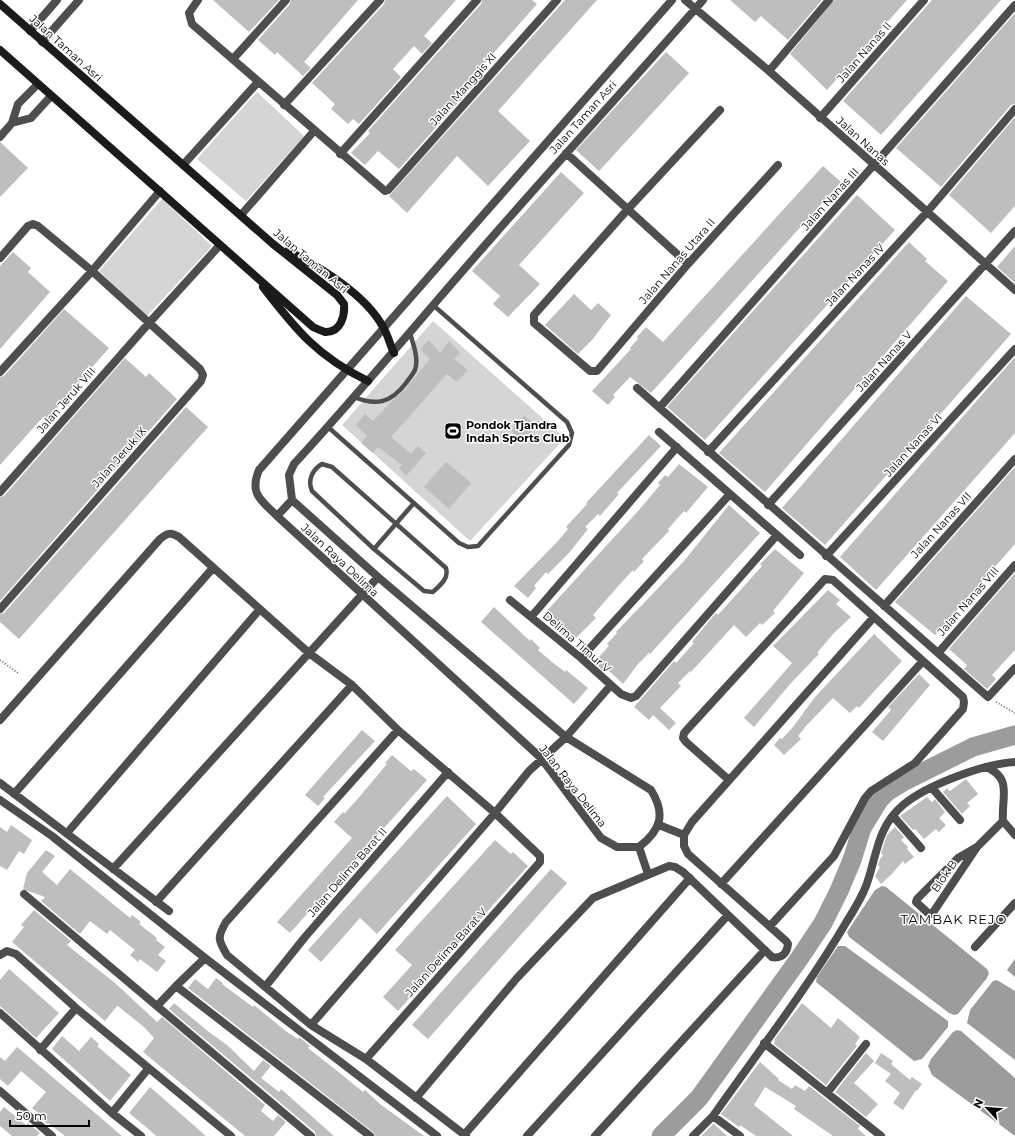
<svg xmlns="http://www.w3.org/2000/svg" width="1015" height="1136" font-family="Montserrat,sans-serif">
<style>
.green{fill:#d5d5d5}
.water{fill:#9c9c9c}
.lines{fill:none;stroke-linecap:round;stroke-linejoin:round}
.river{stroke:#9c9c9c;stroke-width:19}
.building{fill:#bebebe}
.path{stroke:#707070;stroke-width:2;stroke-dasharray:1 2;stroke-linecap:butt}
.service{stroke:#4e4e4e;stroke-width:4.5}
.minor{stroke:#4e4e4e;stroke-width:8}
.secondary{stroke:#1b1b1b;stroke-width:8}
.labels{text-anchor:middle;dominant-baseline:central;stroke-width:3;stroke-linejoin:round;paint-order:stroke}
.street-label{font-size:11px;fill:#000;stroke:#fff}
.poi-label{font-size:11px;font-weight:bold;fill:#000;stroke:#fff;text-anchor:start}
.quarter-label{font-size:13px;letter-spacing:1px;fill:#000;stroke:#fff}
</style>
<rect width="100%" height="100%" fill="#fff"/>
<path class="green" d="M257,92L304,136L246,201L197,159Z
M162,199L212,246L147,316L99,271Z
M433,321L565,438L470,541L342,425Z"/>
<path class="water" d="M882,886L886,887L987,969L989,973L987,978L958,1014L954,1015L949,1013L849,937L847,932L875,890Z
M838,946H845L948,1021V1027L922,1059L914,1061L816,982L817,977Z
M1015,959V977L1007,970Z
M997,980L1015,991V1060L967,1023L970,1010L993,981Z
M957,1030L961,1031L1015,1078V1136L932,1075L928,1066L931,1059L953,1032Z"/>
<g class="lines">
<path class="river" d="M661,1136L699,1098L799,959L823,923L839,891L852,860L862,828L879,800L888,791L903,782L973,747L1015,735"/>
</g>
<path class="building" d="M213,0H279L249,32Z
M291,0H358L304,62L311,68L303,76L277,52L275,55L258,40L290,4Z
M385,0H456L424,36L432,43L422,54L414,46L393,69L401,77L359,124L353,119L348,124L331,109L335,104L312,83L384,4Z
M482,0H532L537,4L477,72L482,76L399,169L378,151L365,165L351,153L370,133L368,131L481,4Z
M565,0H597L498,111L530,141L488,186L457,156L407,213L389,196Z
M730,0H822L788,40L761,16L755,22Z
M834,0H907L827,90L790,54Z
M932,0H1001L881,135L843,101Z
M1015,13V104L1011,105L941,187L896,148Z
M666,52L689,73L599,171L576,150Z
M1015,117V206L991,233L949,195Z
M0,142L28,168L0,197Z
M823,166L841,182L651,393L630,377L613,395L615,397L608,405L592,391L631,349L630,348L638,339L637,337L646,327L663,342Z
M561,172L584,193L519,265L540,284L508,317L493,304L500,296L472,271Z
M857,195L895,230L705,440L667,407Z
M909,242L927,259L925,261L948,281L765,492L719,453Z
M1015,246V283L997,267Z
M13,252L31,268L28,272L50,292L0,349V266Z
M574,294L591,310L598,303L611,315L592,340L578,354L545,325Z
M966,296L1011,334L825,545L782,508Z
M64,309L109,348L46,420L43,417L0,465V377L4,376Z
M429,340L440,353L449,341L460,353L454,359L468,370L457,382L447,374L391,437L411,454L418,446L426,453L406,476L399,468L402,465L378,447L373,453L361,443L367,436L356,425L365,414L373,421L391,402L403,392L430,359L420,349Z
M1015,357V433L876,590L840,557Z
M125,358L146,377L149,373L177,399L0,601V497L4,496Z
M186,407L208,427L19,639L0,622V614L4,613Z
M524,415L536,426L523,442L511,431Z
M649,435L661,446L617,493L619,494L600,516L598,514L585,527L588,529L569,553L548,574L546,572L534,586L536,588L528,598L514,586L557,542L568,529L566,527L587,504L586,503Z
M446,462L471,483L449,509L424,487Z
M679,464L708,487L686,513L684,511L668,529L669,531L642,559L644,561L634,572L633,570L620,584L593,615L596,618L571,643L543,615L639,510L660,485L658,483L665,475L668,477Z
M1015,467V544L935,635L895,602Z
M729,505L760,533L650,654L649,653L638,664L623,684L606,668L603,671L594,662L609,646L607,644L617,633L616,632L684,561Z
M775,549L804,573L773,611L775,613L762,625L760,623L746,637L734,625L691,672L690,671L678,683L681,686L660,708L676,723L669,730L653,715L649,720L634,707L674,661L676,663L694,643L692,642L709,621L716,613L718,615L762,566L760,564Z
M1015,573V650L992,675L996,679L987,689L964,669L967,665L949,649Z
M828,590L840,600L836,604L851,617L834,633L817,653L819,654L791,683L754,727L744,718L792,663L773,646Z
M494,607L530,641L531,639L540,648L538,650L552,662L565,672L566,670L588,688L574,704L481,622Z
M874,634L902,661L859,708L857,706L850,713L833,698L806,726L798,736L801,739L784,755L774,745L780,738L782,739L793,727L815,697Z
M919,674L930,685L883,741L872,732L891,710L888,707Z
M362,730L375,741L323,797L325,798L318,806L305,795Z
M392,755L411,771L414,769L427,780L290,933L277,922L352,838L334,822L343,812L345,813L361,795L387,764L385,763Z
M966,779L978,794L967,803L970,806L962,814L943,792L947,788L950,791Z
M447,796L476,824L377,934L360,918L321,962L308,950Z
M927,797L932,802L935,799L945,812L939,818L946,825L939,832L936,829L924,839L915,829L913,830L900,816Z
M11,825L32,840L24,854L19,851L7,870L0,866V827L7,832Z
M895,827L904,837L901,840L908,847L907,849L914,857L905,864L903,861L892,874L881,884L875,876L880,867L878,865L880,859L883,855L881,853L887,835Z
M495,840L511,854L513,852L528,866L398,1011L383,997L412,965L395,950Z
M46,850L55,856L42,872L57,885L70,869L130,918L132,915L141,922L139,924L157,938L156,940L165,947L158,955L166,961L157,972L140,959L138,962L130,955L135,950L110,930L107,934L90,921L80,934L41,901L45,897L23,889L27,873Z
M551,869L567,883L428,1039L412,1025Z
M34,910L71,941L67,945L115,983L157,1022L162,1017L265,1105L261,1111L273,1121L278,1115L286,1122L274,1136H245L143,1052L154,1038L144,1027L119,1007L117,1006L105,1021L12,942L24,927L21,925Z
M9,969L59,1013L36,1038L0,1006V980Z
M216,978L223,983L222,984L253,1007L254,1005L287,1032L298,1039L299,1037L310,1046L308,1048L341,1074L363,1092L365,1090L380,1104L424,1136H375L373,1132L188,988L195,979L208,989Z
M174,1003L209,1032L227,1045L254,1071L263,1060L271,1066L261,1078L279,1092L281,1089L334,1136H316L315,1132L169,1009Z
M802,1003L831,1028L838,1018L860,1037L855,1044L857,1046L826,1085L774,1044L775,1041L774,1040Z
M62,1036L79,1051L91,1037L99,1044L97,1046L131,1075L110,1101L52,1049Z
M17,1047L101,1118L122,1136H65L48,1123L47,1124L35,1114L37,1112L32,1108L46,1092L21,1071L8,1086L0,1079V1057L5,1061Z
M866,1053L874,1061L854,1083L878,1104L866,1117L835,1092Z
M881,1053L893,1061L891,1064L910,1080L912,1077L922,1084L917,1091L916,1090L903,1110L893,1103L900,1093L885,1081L891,1074L875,1063Z
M760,1062L779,1079L778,1080L792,1089L795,1085L805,1091L809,1086L860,1126L858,1129L866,1136H833L794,1109L796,1106L765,1087L754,1105L793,1136H756L740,1125L739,1127L721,1114Z
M150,1087L206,1136H156L146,1127L129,1113Z
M4,1107L26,1125L28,1123L40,1133L37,1136H12L0,1126V1112Z
M714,1123V1124L727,1136H701Z"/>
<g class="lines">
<path class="path" d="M0,660L18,673
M996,702L1015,713"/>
<path class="service" d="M354,397C376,406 391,403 406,383C409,379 413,374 415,370C419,358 413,344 410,333
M328,427L459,543L468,547L478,546L569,445L572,433L567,422L433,305
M322,464L332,467L446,568C449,579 440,585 433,592L424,591L374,549L312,491C307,480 313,469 322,464Z
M374,549L414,503"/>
<path class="minor" d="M198,0L189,13L192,24L385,191L388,190L557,0
M672,0L259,470C249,494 261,500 277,516L541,758L601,838L617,847H639C661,830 666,814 651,790L566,737L378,577L292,500L289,475L294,464C363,389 427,311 494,235C563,156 634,79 703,0
M685,0L769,71L1015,290
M30,31L57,0
M42,42L79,0
M233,59L286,0
M769,71L829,0
M284,105L380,0
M720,110L628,209L534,315V323L590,371H597L688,264L778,165
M820,118L924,0
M12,123L31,118L51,96
M0,137L12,123L18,104L38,84
M566,153L688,264
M340,154L477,0
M183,165L258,82
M241,215L314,131
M0,258L28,226L33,224L38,226L92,271L200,369L203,375L201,381L0,609
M0,372L92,271L160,191
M637,388L988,697L1015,668
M660,407L1015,5
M659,432L800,555
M708,452L927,212L1015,109
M0,492L149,323L220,245
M768,505L1015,231
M277,516L292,500
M826,556L1015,349
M510,600L581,658L621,694L631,698L636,696L777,535
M884,606L1015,459
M531,617L677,447
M939,652L1015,565
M581,658L730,494
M0,720L160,539C167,533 171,532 179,537L309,653L352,685L398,730L495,813L540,856V862L366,1059
M398,730L226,922C217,937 218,940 227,955L311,1025L366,1059L466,1136
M986,767C1013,778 1001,798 1003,821L1015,835
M729,780L686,742L683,738L684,733L825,579L833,580L963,697L964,702L963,709L915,763L871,791L865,798L834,856L770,926
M0,783L169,911
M932,788L960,820
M14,794L213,568
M0,800L52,836L205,958L437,1136
M893,816L921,848
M659,825L684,835
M67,833L260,609
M639,847L648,874
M977,847L958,858L917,899L916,902L928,913L932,914L977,847L1003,821
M113,869L378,577
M721,884L923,661
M24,894L311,1136
M156,902L352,685
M975,947L1015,903
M0,955L7,951L16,954L76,1008L231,1136
M176,986L205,958
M265,987L305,937L448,772
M157,1006L176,986L370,1136
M0,1013L112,1113L141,1136
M311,1025L495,813L529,771L566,737L611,685
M764,1043L881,1136
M40,1050L76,1008
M0,1091L52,1136
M827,1093L866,1044
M416,1098L517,978L593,898L669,866L675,867L683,872L772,957C782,959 787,953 788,944L786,941L688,854L684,846V835L692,822L874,617
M112,1113L148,1069
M713,1116L740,1136
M464,1135L690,878
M527,1136L728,915
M595,1136L765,950
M693,1136L713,1116C758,1052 807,989 847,921C854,910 861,899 866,886C877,857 876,828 903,805C927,785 983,764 1015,762"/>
<path class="secondary" d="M0,4L273,244L337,295L344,304C345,315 341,333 325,332C322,331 317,329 313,327L0,50
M288,251C320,267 366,295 383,327C388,335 390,345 394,353
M263,287C296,330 318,357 368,381"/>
</g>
<defs>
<g id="stadium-square" transform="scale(0.9)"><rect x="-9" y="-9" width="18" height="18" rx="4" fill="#000" stroke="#fff"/><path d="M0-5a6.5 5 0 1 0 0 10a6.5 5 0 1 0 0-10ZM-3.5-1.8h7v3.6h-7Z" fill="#fff"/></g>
</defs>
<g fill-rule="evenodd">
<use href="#stadium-square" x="453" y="431"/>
</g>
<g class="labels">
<g class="street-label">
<text transform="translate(66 48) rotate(42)">Jalan Taman Asri</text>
<text transform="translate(864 52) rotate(-49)">Jalan Nanas II</text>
<text transform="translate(463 89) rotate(-48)">Jalan Manggis XI</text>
<text transform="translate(583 117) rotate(-48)">Jalan Taman Asri</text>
<text transform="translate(863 141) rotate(42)">Jalan Nanas</text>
<text transform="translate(830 199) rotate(-48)">Jalan Nanas III</text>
<text transform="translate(311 261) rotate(40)">Jalan Taman Asri</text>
<text transform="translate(677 261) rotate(-49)">Jalan Nanas Utara II</text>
<text transform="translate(855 275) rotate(-47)">Jalan Nanas IV</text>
<text transform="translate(884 361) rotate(-48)">Jalan Nanas V</text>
<text transform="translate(66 400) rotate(-49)">Jalan Jeruk VIII</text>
<text transform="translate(913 445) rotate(-48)">Jalan Nanas VI</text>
<text transform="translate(119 457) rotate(-49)">Jalan Jeruk IX</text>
<text transform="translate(941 525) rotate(-48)">Jalan Nanas VII</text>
<text transform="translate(340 560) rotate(43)">Jalan Raya Delima</text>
<text transform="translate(968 601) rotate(-49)">Jalan Nanas VIII</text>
<text transform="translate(577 642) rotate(41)">Delima Timur V</text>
<text transform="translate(573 786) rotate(52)">Jalan Raya Delima</text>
<text transform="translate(347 872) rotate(-49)">Jalan Delima Barat II</text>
<text transform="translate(944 876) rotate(-56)">Blok B</text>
<text transform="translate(446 952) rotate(-48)">Jalan Delima Barat V</text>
</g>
<g class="poi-label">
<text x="466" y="425">Pondok Tjandra<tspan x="466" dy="13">Indah Sports Club</tspan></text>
</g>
<g class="quarter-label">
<text x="954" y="919">TAMBAK REJO</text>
</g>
</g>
<g transform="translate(987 1108) rotate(296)" stroke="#ffffff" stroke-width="3" paint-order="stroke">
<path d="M0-3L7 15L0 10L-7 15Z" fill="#000000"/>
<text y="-6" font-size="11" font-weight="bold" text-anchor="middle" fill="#000000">N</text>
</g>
<path d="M10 1120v6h79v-6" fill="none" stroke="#000000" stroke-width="2"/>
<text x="16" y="1120" font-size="12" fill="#000000" stroke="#ffffff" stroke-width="3" paint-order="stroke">50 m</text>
</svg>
